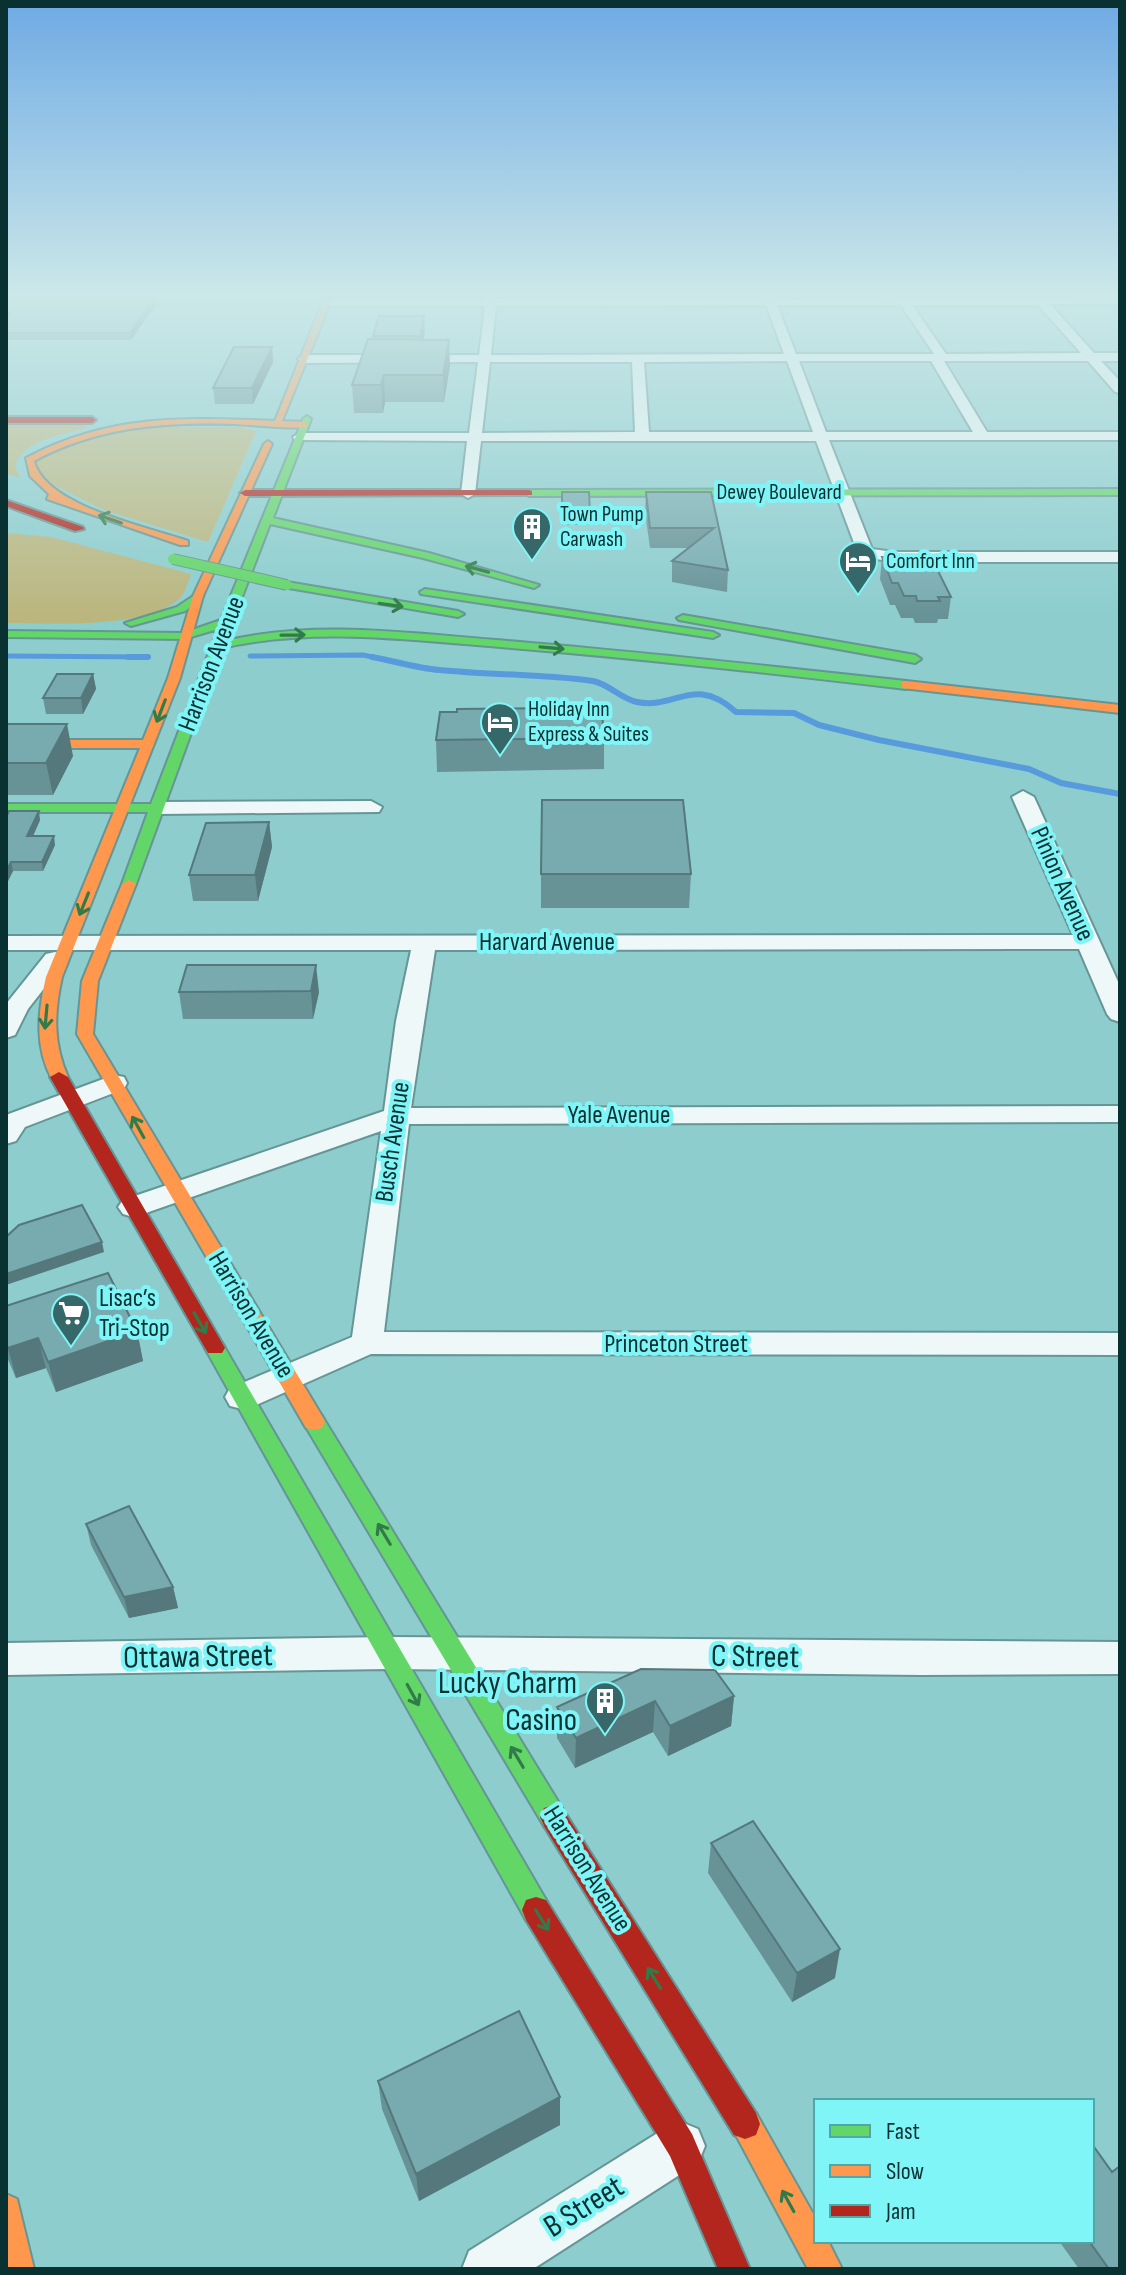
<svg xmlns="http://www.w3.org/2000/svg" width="1126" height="2275" font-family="'Sofia Sans Condensed',sans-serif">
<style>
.green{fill:#bbb67e}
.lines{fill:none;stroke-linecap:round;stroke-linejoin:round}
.stream-far1{stroke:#589bdd;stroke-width:5}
.stream{stroke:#589bdd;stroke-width:6}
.street-casing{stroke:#669595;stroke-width:4}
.fast-casing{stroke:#669595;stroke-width:4}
.slow-casing{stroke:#669595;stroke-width:4}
.jam-casing{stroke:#669595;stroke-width:4}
.street{fill:#eef8f8;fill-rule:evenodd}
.fast{fill:#63d668;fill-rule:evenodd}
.slow{fill:#ff974d;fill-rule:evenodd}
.jam{fill:#b3261e;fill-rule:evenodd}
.fast-bridge-casing{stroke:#669595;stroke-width:12;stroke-linecap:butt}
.fast-bridge{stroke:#63d668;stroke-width:10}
.wall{fill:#679397}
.shaded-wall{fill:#54787b}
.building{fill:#78abb0;stroke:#54787b;stroke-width:2}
.oneway{stroke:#317b4a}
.labels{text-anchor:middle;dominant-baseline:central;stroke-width:8;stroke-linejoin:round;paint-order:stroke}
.far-street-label{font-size:22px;fill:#093132;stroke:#80f5f7}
.far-poi-label{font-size:22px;fill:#093132;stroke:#80f5f7;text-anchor:start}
.street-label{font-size:26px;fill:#093132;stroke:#80f5f7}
.poi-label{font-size:26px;fill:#093132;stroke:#80f5f7;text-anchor:start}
.near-street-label{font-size:32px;fill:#093132;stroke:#80f5f7}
.near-poi-label{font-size:32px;fill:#093132;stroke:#80f5f7;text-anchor:end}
</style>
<rect width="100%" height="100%" fill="#8dcdce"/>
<path class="green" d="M6,423H77L89,427C67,434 19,440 15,467L20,477L6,474Z
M142,427H241L256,431L208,542L104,510L40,478L36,459L57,444Z
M6,533L51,537L191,574C188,581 186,591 181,597C149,630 50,623 6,623Z"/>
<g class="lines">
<path class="stream-far1" d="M6,656L148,657
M250,656L363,655L382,659"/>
<path class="stream" d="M128,657H148
M372,657C394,661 417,668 439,670C490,675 542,674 593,681C609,684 621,699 637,702C676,710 694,674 736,712L794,713L819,725L879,740L1029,769L1061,783L1120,794"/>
<g class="street-casing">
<path id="street" d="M487,296H497V299H763V296H773L774,299L897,298L896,296L1120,298V304H1050L1094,353H1120V361H1101L1120,381V393L1115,392L1088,361H944L987,432H1120V440H829L872,549L894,552H1120V562H894L859,556L816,441H481L475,494L468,498L461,494L467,441L295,440L293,437L300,433H469L478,362L304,363L298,359L304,355H479L485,306H326L320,303L326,300L486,299ZM766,305L784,354L491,355L496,306ZM777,305H901L934,354H796ZM912,305H1038L1081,353L946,354ZM787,361L813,432H649L644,362ZM799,361H931L973,432H826ZM490,362H632L635,432L482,433Z
M1023,791L1034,797L1120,986V1022L1111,1019L1107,1014L1079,949L435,950L411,1108L1120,1106V1122L409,1124L384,1332L1120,1333V1355L371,1354L254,1406L242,1409L230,1406L225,1397L230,1388L352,1337L381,1131L143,1214L133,1217L123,1214L118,1207L123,1200L384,1111L396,1021L411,950H6V936L1073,935L1012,797Z
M371,801L382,807L379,812L159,814L148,808L159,802Z
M55,952L64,954L67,959L28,1009L15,1035L6,1038V1004L46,954Z
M114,1075L124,1077L127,1083L124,1089L25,1127L16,1141L6,1144V1115Z
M389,1637L1120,1642V1674L921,1675L389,1669L6,1675V1643Z
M681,2122L698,2129L705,2146L698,2163L533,2269H462L469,2251L664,2129Z"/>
</g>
<g class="fast-casing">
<path id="fast" d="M307,416L311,419L273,518L429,553L539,585L534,588L423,558L270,524L225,641C314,620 406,633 496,640C633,651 769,666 906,681L912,685L906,689C771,673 636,658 500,647C407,640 314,627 222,648L136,884L134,887H124L122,884L148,812H6V804H151L218,629L184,639L6,637V631L183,633L221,620L303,419Z
M1120,489V495L529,496L524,493L529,490Z
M287,582L458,611L464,614L458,617L283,587V583Z
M425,589L713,632L719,635L713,638L421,594L420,592Z
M198,593L203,596L202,598L185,611L131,626L125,623L177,607Z
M683,615L915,655L921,659L915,663L679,620L677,618Z
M215,1341L222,1343L546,1900L550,1910L546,1920L536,1923L526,1920L205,1348L208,1343Z
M314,1414L322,1416L562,1808L566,1817L562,1826L553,1829L544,1826L303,1422L306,1416Z"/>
</g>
<g class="slow-casing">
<path id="slow" d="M325,296H333L282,421L305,422L308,427C284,429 258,425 233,424C162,422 97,427 34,461C45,506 148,527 188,541V545H180L47,499L49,494L30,476L26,458C108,414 185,417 275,421Z
M268,441L272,444L203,596L180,678L62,977C54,1013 53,1043 68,1077L65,1081H53C34,1048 38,1012 46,977L140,748H6V740H143L168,678L193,596L264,444Z
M906,681L1120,705V713L902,688V682Z
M129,880L136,884L98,981L93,1034L322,1416L325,1422L322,1428L314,1430L306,1428L77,1034L82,981L122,884Z
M745,2109L756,2113L816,2219V2241H828L842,2269H808L730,2124L734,2113Z
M6,2194L17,2199L34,2269H6Z"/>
</g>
<g class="jam-casing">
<path id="jam" d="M6,417H92L96,420L92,423H6Z
M529,490L532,491V495L245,496L240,493L245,490Z
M6,500L83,527L84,529L75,531L6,506Z
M59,1072L68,1077L225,1348L222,1353H208L205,1348L50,1077Z
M553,1805L562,1808L756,2113L760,2124L756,2135L745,2139L734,2135L544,1826L540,1817L544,1808Z
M536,1897L546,1900L692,2134L750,2269H718L670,2156L526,1920L522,1910L526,1900Z"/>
</g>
<use href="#street" class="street"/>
<use href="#fast" class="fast"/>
<use href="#slow" class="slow"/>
<use href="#jam" class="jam"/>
<g class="fast-bridge-casing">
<path id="fast-bridge" d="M173,559L287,585"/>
</g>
<use href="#fast-bridge" class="fast-bridge"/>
</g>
<path class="wall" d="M6,296H162L131,340H6Z
M370,296H407L370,297Z
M425,332L423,340L450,366L444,402H385L383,413H354L352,385L373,339V336Z
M272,347L273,362L253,404H215L213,388Z
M562,492H589L590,525H562Z
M646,492H711L728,570L727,592L672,582V561L688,548H650L645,512Z
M882,557L919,567L951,597L948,619H938L937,623H915L913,618H901L895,605H890L880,579Z
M93,674L96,689L83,714H46L43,698Z
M567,712L604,738V769L437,772L436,740Z
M6,724L73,756L53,795H6Z
M6,817L40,820L33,836L55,845L43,871H13L6,885Z
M269,822L272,847L258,901H193L189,875Z
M541,874H691L689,908H541Z
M187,965L319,992L313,1019H183L179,992Z
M6,1306L137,1331L143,1361L56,1392L46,1368L16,1378L6,1355Z
M86,1524L173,1587L178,1608L129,1618L91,1545Z
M734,1696L731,1726L668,1756L653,1732L575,1768L557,1738V1707Z
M711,1843L835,1978L792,2002L708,1873Z
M378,2081L560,2125L419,2201L382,2109Z
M1112,2172L1120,2269H1079L1059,2241H1092Z"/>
<path class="shaded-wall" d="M156,296H162L131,340L130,333Z
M424,316L425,332L421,352L420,336Z
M449,340L450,366L444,402L443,375Z
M272,347L273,362L253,404L252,388Z
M384,375L385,402L383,413L381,385Z
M93,674L96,689L83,714L81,698Z
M67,724L73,756L53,795L46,763Z
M39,811L40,820L29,845L27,836Z
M269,822L272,847L258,901L255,875Z
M54,836L55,845L43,871L42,862Z
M11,862L13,871L6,885V872Z
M316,965L319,992L313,1019L311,991Z
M102,1242L104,1252L6,1285V1274Z
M137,1331L143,1361L56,1392L48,1362Z
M38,1338L46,1368L16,1378L8,1348Z
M173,1587L178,1608L129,1618L124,1597Z
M734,1696L731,1726L668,1756L670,1726Z
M655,1701L653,1732L575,1768L576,1738Z
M840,1949L835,1978L792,2002L797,1973Z
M560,2097V2125L419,2201L416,2174Z"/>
<path class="building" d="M6,296H156L130,333H6V318L11,313H6Z
M379,316H424L420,336H373Z
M368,339L449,340L443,375H384L381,385H352Z
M234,347H272L252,388H213Z
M562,492H589L590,512H562Z
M646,492H711L728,570L672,561L714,528H650Z
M882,557H914L919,567H936L951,597H938L940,601H917L916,596H904L898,583H892Z
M57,674H93L81,698H43Z
M567,708V712H602L604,738L436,740L440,712H457V709Z
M6,724H67L46,763H6Z
M542,800H683L691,874H541Z
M9,811H39L27,836H54L42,862H11L6,872V817Z
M269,822L255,875H189L206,823Z
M187,965H316L311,991L179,992Z
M82,1205L102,1242L6,1274V1237L19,1225Z
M108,1273L137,1331L48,1362L38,1338L8,1348L6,1344V1306Z
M129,1506L173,1587L124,1597L86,1524Z
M641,1669L715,1670L734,1696L670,1726L655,1701L576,1738L557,1707Z
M753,1821L840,1949L797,1973L711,1843Z
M519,2011L560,2097L416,2174L378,2081Z
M1092,2144L1112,2172L1120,2166V2269H1109L1089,2241H1092Z"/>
<defs><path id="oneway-shaft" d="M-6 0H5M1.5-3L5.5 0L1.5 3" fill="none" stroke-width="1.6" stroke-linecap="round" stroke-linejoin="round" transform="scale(2)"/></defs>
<g class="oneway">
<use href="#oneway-shaft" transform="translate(110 519) rotate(-161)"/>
<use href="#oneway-shaft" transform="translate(477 569) rotate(-165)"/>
<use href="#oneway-shaft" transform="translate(391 605) rotate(8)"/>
<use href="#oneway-shaft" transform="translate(293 635) rotate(-1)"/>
<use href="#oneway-shaft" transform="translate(552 648) rotate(5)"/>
<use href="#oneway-shaft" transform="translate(161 711) rotate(111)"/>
<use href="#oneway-shaft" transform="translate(84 904) rotate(112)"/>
<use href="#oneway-shaft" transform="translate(46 1017) rotate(95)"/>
<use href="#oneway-shaft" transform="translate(138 1127) rotate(-119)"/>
<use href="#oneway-shaft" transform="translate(200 1323) rotate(60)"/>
<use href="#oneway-shaft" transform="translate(384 1534) rotate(-121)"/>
<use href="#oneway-shaft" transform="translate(413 1695) rotate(61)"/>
<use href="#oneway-shaft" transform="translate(517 1757) rotate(-121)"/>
<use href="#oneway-shaft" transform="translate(542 1920) rotate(58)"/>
<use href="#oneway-shaft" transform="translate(654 1978) rotate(-122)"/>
<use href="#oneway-shaft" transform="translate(788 2201) rotate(-119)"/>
</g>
<linearGradient id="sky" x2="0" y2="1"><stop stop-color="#6eaae4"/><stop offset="0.48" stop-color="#cce8e9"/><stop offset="1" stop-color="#cce8e9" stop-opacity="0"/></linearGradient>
<rect width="1126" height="614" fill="url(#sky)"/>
<defs>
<g id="building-pin" transform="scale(2)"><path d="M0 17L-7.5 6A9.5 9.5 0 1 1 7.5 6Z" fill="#376869" stroke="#80f5f7"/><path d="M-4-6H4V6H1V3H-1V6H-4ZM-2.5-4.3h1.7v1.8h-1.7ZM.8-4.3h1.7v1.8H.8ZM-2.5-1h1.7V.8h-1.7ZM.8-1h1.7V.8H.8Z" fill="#fff"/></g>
<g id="hotel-pin" transform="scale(2)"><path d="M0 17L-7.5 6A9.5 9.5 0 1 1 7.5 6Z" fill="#376869" stroke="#80f5f7"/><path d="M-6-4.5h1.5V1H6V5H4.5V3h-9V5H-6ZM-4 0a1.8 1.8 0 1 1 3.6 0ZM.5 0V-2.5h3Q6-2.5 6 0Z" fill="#fff"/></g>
<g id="supermarket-pin" transform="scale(2)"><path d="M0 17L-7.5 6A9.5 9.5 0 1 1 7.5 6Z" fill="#376869" stroke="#80f5f7"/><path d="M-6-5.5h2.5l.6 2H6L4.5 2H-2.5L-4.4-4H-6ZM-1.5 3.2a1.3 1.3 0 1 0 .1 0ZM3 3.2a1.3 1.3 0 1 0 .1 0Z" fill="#fff"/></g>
</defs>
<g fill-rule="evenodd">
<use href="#building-pin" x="532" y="527"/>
<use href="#hotel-pin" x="858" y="561"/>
<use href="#hotel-pin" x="500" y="722"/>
<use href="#supermarket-pin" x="71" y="1313"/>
<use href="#building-pin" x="605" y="1701"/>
</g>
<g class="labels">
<g class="far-street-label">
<text x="779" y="492">Dewey Boulevard</text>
</g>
<g class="far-poi-label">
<text x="560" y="514">Town Pump<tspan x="560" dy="25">Carwash</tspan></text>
<text x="886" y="561">Comfort Inn</text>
<text x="528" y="709">Holiday Inn<tspan x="528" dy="25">Express &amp; Suites</tspan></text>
</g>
<g class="street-label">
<text transform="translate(212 664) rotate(-69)">Harrison Avenue</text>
<text transform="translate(1062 884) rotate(66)">Pinion Avenue</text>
<text x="547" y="942">Harvard Avenue</text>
<text x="619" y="1115">Yale Avenue</text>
<text transform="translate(393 1142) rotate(-82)">Busch Avenue</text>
<text transform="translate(251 1315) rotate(59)">Harrison Avenue</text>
<text x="676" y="1344">Princeton Street</text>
<text transform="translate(587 1869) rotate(58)">Harrison Avenue</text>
</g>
<g class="poi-label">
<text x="99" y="1298">Lisac’s<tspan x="99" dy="30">Tri-Stop</tspan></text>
</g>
<g class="near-street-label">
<text transform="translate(198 1657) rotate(-1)">Ottawa Street</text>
<text transform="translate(755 1657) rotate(1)">C Street</text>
<text transform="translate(584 2207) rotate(-32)">B Street</text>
</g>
<g class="near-poi-label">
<text x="577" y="1683">Lucky Charm<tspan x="577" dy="37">Casino</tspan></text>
</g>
</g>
<rect width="1126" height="2275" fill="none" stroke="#093132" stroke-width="16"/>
<rect x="814" y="2099" width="280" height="144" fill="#80f5f7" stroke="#50a7a8" stroke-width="2"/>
<rect x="830" y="2125" width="40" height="12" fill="#63d668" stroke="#50a7a8" stroke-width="2"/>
<text x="886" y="2139" font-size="24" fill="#093132">Fast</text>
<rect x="830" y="2165" width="40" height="12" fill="#ff974d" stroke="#50a7a8" stroke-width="2"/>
<text x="886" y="2179" font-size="24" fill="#093132">Slow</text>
<rect x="830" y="2205" width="40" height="12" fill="#b3261e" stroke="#50a7a8" stroke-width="2"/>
<text x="886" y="2219" font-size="24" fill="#093132">Jam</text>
</svg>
